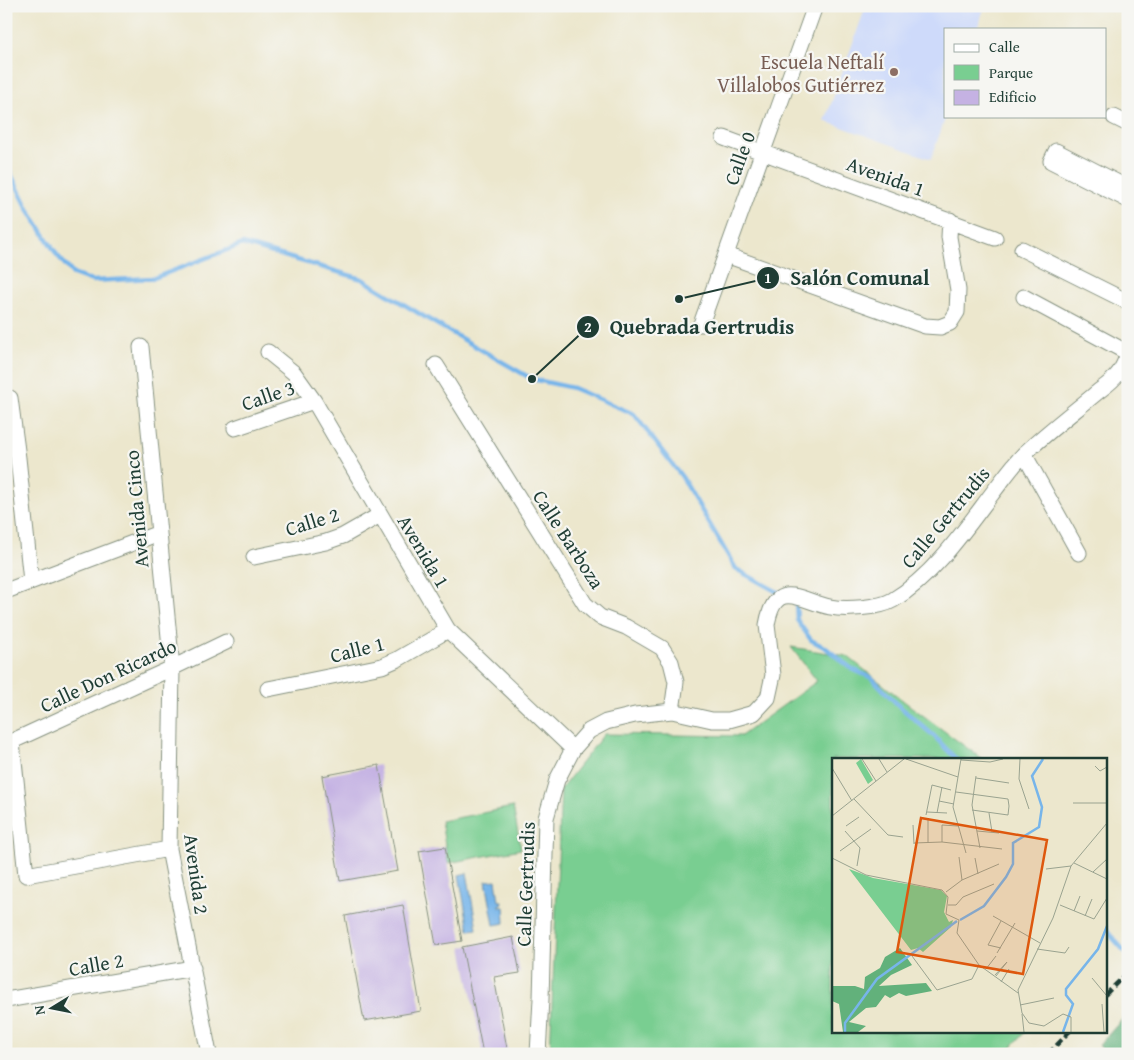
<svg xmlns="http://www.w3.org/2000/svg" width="1134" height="1060" font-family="'Gentium Book Plus',serif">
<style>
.built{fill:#cedafa}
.green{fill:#79ce91;stroke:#4c8662}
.forest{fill:#62b17b;stroke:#407758}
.water{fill:#77b5ea;stroke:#4b798f}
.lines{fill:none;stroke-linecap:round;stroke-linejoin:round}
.stream{stroke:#77b5ea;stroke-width:4.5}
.building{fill:#c5b2e3}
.minor-casing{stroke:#869280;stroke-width:17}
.minor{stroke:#fff;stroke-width:15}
.rail{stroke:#1f3d34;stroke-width:4;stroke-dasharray:8 4;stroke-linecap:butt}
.education-dot{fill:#8d6e63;stroke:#f6f6f2;stroke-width:2}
.labels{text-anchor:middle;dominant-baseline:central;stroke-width:4.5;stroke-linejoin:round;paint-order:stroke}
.education-label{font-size:20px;fill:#785e54;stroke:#f6f6f2;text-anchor:end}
.street-label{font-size:20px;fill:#1f3d34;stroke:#f6f6f2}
.inset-river{fill:none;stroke:#77b5ea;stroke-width:2.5}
.inset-road{fill:none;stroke:#9aa390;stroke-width:1}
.view{fill:#de580e;fill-opacity:0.15;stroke:#de580e;stroke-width:2.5}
.inset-edge{fill:none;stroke:#1f3d34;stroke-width:2.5}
.leader{fill:none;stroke:#1f3d34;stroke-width:2}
.callout-dot{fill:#1f3d34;stroke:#f6f6f2;stroke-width:2}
.mark-label{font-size:15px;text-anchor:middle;font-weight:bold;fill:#fff}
.callout-label{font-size:21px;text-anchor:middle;font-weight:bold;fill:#1f3d34;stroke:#f6f6f2;stroke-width:4.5;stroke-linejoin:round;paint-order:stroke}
</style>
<rect width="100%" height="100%" fill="#f6f6f2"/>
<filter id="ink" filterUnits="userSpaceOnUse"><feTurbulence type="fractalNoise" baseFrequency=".02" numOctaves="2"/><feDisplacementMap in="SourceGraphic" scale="10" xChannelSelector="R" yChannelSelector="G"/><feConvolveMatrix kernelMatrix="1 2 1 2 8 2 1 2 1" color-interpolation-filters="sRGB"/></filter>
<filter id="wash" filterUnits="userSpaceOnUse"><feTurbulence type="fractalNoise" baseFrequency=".0096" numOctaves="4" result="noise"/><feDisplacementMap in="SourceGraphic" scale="20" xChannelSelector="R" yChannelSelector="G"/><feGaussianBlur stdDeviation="1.12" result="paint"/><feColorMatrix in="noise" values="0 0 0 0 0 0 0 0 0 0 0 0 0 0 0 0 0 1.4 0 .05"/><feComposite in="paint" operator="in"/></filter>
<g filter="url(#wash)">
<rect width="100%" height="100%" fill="#ece7cd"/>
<path class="built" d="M866,6H985L977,29H945L946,116L931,159L825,121Z"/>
<path class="green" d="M791,647L847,656L905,702L982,759H833V1031H1026L1005,1054H550L561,789L604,734L741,736L817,681Z
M513,807L521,849L448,863L441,821Z"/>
<path class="forest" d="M1128,1013V1054H1105L1099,1045Z"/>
<path class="water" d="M467,873L477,929L469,930L459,875Z
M496,880L499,901H502L503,904H500V907H504L505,923L494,925L486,881Z"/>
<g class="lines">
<path class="stream" d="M6,164L28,209L57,255L73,274L92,281L154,278L243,244L362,279L438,325L532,379L573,388L634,414L682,477L736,569L781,594
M794,601L796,602L797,620L811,640L826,648L852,669L872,678L898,705L934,736L956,759
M1105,927L1112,937L1128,955"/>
</g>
<g id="blocks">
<path class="building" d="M379,765L398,871L340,881L322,776Z
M445,847L462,941L436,945L419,851Z
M403,905L421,1011L364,1021L345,916Z
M513,937L520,973L494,977L508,1054H483L462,947Z"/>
</g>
</g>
<g filter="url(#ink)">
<use href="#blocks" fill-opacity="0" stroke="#869280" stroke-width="1"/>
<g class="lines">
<g class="minor-casing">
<path id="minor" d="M1114,117L1128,124
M724,138L995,238
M1128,188L1056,151L1051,161L1128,200
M1022,249L1128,302
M726,255L925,326L940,327L950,323L957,312L958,290L949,237L950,220
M1024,297L1128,353
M701,324L815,6
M141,347L172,668L169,849L209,1054
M268,352L294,373L314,401L448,630L573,749
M436,365L585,604L600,617L626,627L662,648L671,662L676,682L672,711
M10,398L18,458L31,581
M235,428L314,401
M1024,454L1079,553
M254,557L326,542L343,536L380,515
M6,591L159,533
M268,689L382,666L398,659L448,630
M12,742L26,875L169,849
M6,744L172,668L226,642
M6,1000L193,968
M538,1054L541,999L546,818L557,780L573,749L589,731L606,722L635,715L672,711L712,720H729L754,713L768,698L773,675L767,625C775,577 801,601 830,607C845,610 880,608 893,600C933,576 964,531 991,495C1002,481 1012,466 1024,454C1046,433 1071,414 1094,395C1101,389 1111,383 1117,375C1122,370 1125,361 1128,355"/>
</g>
<use href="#minor" class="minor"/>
<path class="rail" d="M1105,995L1128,972
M1048,1054L1070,1031"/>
</g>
</g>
<circle class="education-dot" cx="894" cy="72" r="5"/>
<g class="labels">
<g class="education-label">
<text x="884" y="61">Escuela Neftalí<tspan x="884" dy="23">Villalobos Gutiérrez</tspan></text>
</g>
<g class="street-label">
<text transform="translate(739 158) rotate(-70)">Calle 0</text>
<text transform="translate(886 176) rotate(20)">Avenida 1</text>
<text transform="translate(268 395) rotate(-19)">Calle 3</text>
<text transform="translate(136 509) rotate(-95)">Avenida Cinco</text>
<text transform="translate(945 517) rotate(-50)">Calle Gertrudis</text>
<text transform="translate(312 521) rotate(-17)">Calle 2</text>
<text transform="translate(569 539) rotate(57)">Calle Barboza</text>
<text transform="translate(424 551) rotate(59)">Avenida 1</text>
<text transform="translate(357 649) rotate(-14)">Calle 1</text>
<text transform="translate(108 675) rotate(-25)">Calle Don Ricardo</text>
<text transform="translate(197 874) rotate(82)">Avenida 2</text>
<text transform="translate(525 884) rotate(-88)">Calle Gertrudis</text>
<text transform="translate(96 964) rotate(-10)">Calle 2</text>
</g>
</g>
<g transform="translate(832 758)">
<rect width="275" height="275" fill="#ece7cd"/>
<path d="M29,1L41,22L36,26L24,5ZM17,111L41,120L109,132L115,138L112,154L117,164L121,162L119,169L91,194L86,190L79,192Z" fill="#79ce91"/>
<path d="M68,190L80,207L59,217L47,228L94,225L100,233L74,238L67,235L58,240L53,237L44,249L34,250L17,264L34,268L26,274H11L7,246L0,243V228H23L32,231L33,219L48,210L53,199Z" fill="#62b17b"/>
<path class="inset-river" d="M128,162L152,148L174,119L181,106V85L207,69L210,49L200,18L211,1M13,274V265L45,221L125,163M231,274L241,246L234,237V231L266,191L275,168"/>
<path class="inset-road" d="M30,1L44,23M47,1L55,14M74,1L126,19M129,1L121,49L134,95M188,1L187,21L197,51M129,2L158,4L171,1M263,8L268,13L275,9M0,10L20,43M144,18L140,47L148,90M144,20L177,25M124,34L176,41L177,48L176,57L140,52M22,41L56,77L71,79M107,43L122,46M241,45H275M95,54L115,55M105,55L110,29M157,55L160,74M94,57L100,27L119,32M0,58L72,1M81,67L82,86M14,68L27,59M13,73L28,90L25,108M145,73L167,75M96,84V61M110,84V67L126,68M82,85L110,84L170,91M8,93L39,71M127,99L130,122M0,100L34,117L110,132L116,139L114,156L127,162L125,175L147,207L186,235M143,100L146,116M242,105L275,121M214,111L239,108M261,114L275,101M114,134L130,122L167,106M116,147H124L131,139L162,126M228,147L262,161L275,140M242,153L248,138M161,158L208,185M253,158L260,141M169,190L156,187L169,163M205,191L233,195L237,189M165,195L183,165M80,198L105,232L140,221L147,207M154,211L164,198M163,217L175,204L164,218M260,220L275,238M169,224L177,211M270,246L272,274M188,247L222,240M190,256L192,274M239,274V259L231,256L212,268L197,265L190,255L186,232L221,160L239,108L275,65"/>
<path class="view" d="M89,60L215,82L191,216L65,194Z"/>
<rect width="275" height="275" class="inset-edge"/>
</g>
<path class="leader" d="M679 299L768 278M532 379L588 327"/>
<g class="callout-dot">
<circle cx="679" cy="299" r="5"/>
<circle cx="532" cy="379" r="5"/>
<circle cx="768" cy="278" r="12"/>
<circle cx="588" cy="327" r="12"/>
</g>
<g class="mark-label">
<text x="768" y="283">1</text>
<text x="588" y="332">2</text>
</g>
<g class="callout-label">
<text x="860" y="285">Salón Comunal</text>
<text x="702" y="334">Quebrada Gertrudis</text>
</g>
<rect width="1134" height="1060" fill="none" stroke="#f6f6f2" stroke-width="25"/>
<rect x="944" y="28" width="162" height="90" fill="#f6f6f2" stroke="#a0aca6"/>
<rect x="954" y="44" width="25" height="8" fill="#ffffff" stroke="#a0aca6"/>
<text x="989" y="52" font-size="15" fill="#1f3d34">Calle</text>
<rect x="954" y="65" width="25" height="15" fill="#79ce91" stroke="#a0aca6"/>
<text x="989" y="78" font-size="15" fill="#1f3d34">Parque</text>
<rect x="954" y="90" width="25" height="15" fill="#c5b2e3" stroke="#a0aca6"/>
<text x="989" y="102" font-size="15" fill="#1f3d34">Edificio</text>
<g transform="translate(52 1008) rotate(260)" stroke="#f6f6f2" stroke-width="4" paint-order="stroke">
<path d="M0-4L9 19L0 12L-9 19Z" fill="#1f3d34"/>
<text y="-8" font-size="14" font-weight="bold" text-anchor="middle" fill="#1f3d34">N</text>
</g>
</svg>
